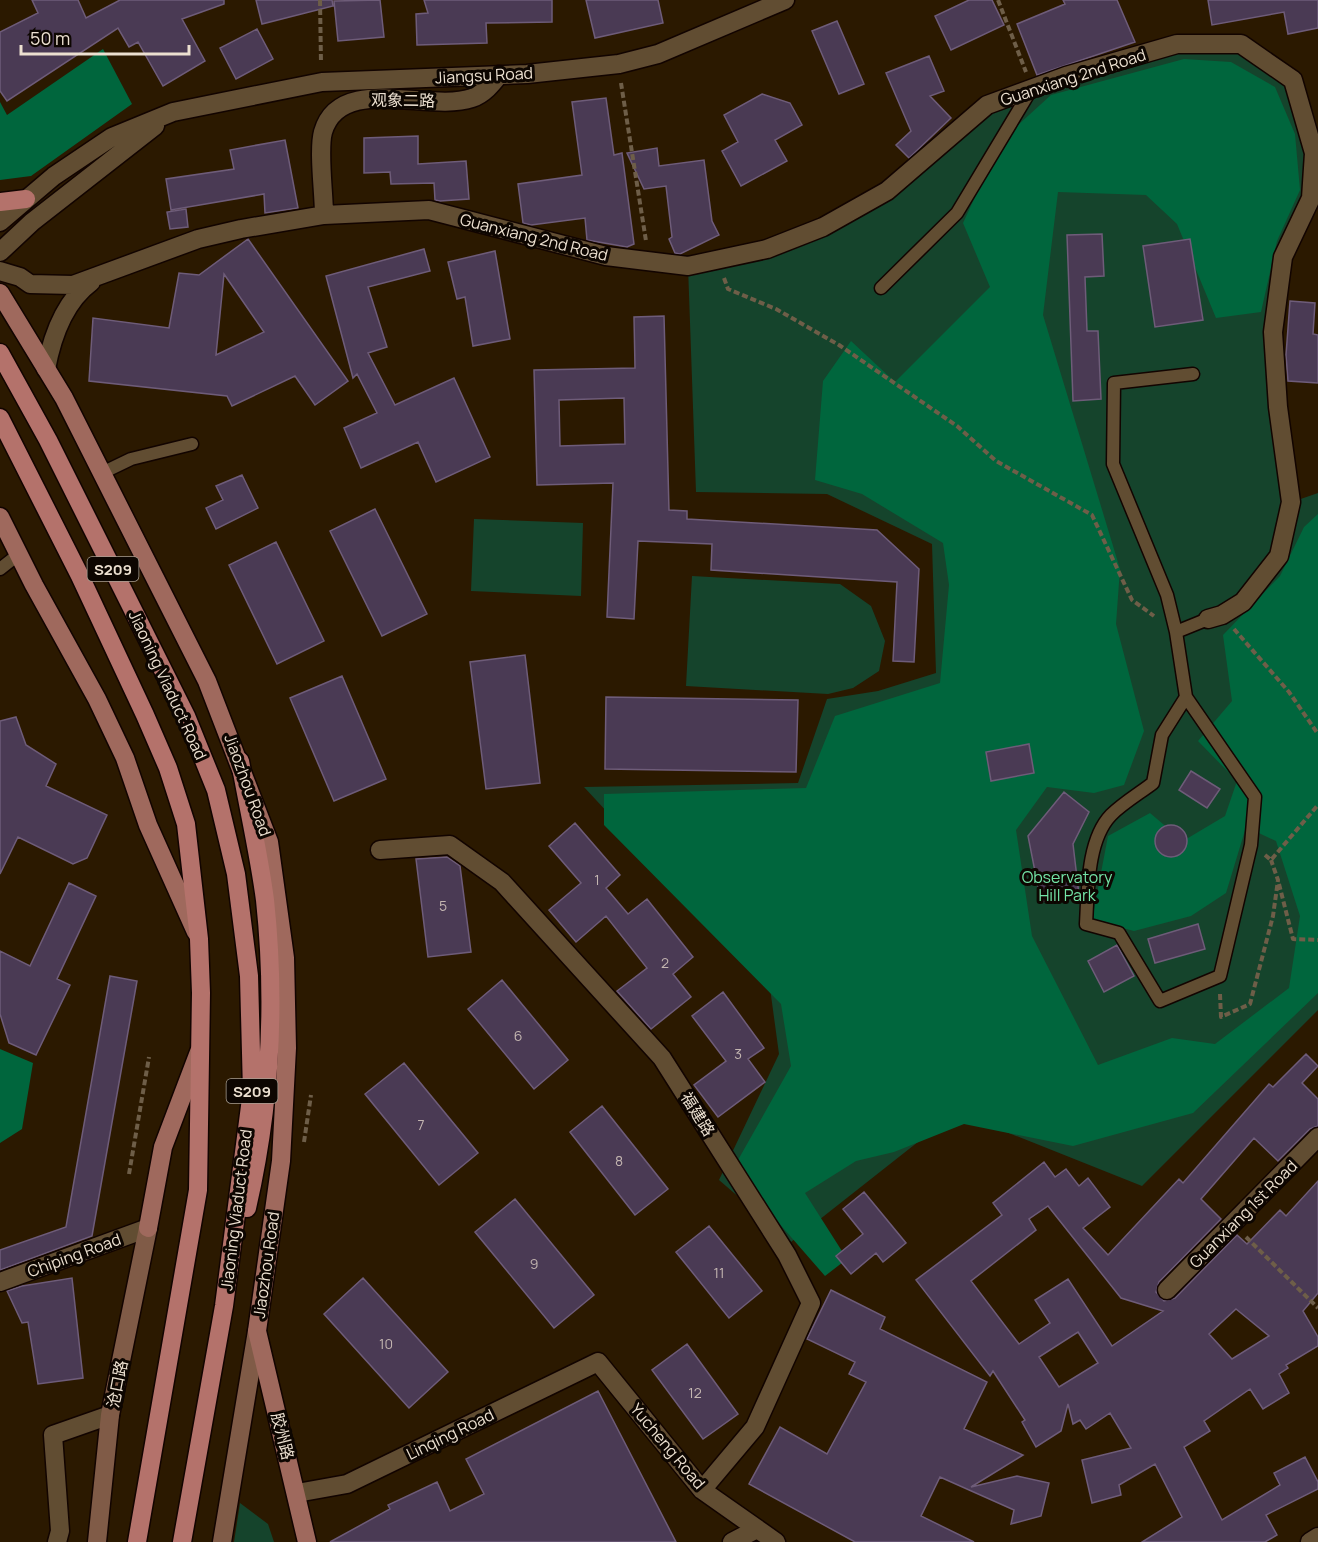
<svg xmlns="http://www.w3.org/2000/svg" width="1318" height="1542" font-family="Manrope,'Noto Sans SC',sans-serif">
<style>
.green{fill:#15442c}
.forest{fill:#00663d}
.building{fill:#4a3a54;stroke:#6e5c79;stroke-width:1.5;fill-rule:evenodd}
.lines{fill:none;stroke-linecap:round;stroke-linejoin:round}
.service-casing{stroke:#120400;stroke-width:15}
.minor-casing{stroke:#120400;stroke-width:21}
.tertiary-casing{stroke:#120400;stroke-width:21}
.secondary-casing{stroke:#120400;stroke-width:21}
.primary-casing{stroke:#120400;stroke-width:21}
.trunk-casing{stroke:#120400;stroke-width:21}
.path{stroke:#6e5e48;stroke-width:4;stroke-dasharray:6 3;stroke-linecap:butt}
.service{stroke:#614d32;stroke-width:12}
.minor{stroke:#614d32;stroke-width:18}
.tertiary{stroke:#614d32;stroke-width:18}
.secondary{stroke:#805b47;stroke-width:18}
.primary{stroke:#9f695d;stroke-width:18}
.trunk{stroke:#b4726b;stroke-width:18}
.labels{text-anchor:middle;dominant-baseline:central;stroke-width:6;stroke-linejoin:round;paint-order:stroke}
.number-label{font-size:14px;fill:#c4b6b1}
.shield{fill:#0d0601;stroke:#a99f92;stroke-width:1.5}
.shield-label{font-size:15px;font-weight:bold;fill:#ece0d0}
.street-label{font-size:16px;fill:#ece0d0;stroke:#0d0601}
.park-label{font-size:16px;fill:#74e5a7;stroke:#0d0601}
</style>
<rect width="100%" height="100%" fill="#2b1900"/>
<path class="green" d="M1177,44H1241L1293,80L1314,153L1311,198L1283,257L1273,332L1292,502L1318,493V1010L1142,1186L956,1112L791,1242L719,1180L779,1054L770,988L584,787L798,783L827,699L878,691L936,673L932,544L827,494L696,492L688,266L823,227L987,105Z
M474,519L583,523L581,596L471,591Z
M692,576L840,584L871,606L885,641L879,671L853,688L828,694L686,686Z
M240,1503L268,1524L274,1542H234Z"/>
<path class="forest" d="M103,49L132,104L31,176L0,180V102L7,115Z
M1184,59L1231,62L1275,87L1295,134L1300,190L1277,241L1261,312L1216,318L1177,224L1146,195L1058,192L1043,315L1120,569L1116,624L1144,731L1124,785L1094,793L1047,787L1016,830L1032,936L1098,1065L1172,1038L1215,1044L1289,988L1300,916L1276,841L1246,827L1226,893L1191,916L1134,931L1092,920L1108,836L1150,813L1183,841L1225,816L1237,781L1198,741L1232,701L1223,635L1280,576L1304,527L1318,514V993L1193,1113L1073,1146L964,1124L894,1152L856,1161L805,1193L847,1259L825,1276L764,1206L738,1160L791,1066L781,1004L604,825V794L806,788L835,716L940,683L949,585L943,543L862,494L815,480L823,381L851,341L895,382L990,287L963,223L983,180L1018,125L1051,95Z
M0,1049L33,1063L22,1129L0,1143Z"/>
<path class="building" d="M32,0H78L86,18L120,0H224V4L182,19L205,61L163,86L138,42L129,47L118,28L7,101L0,91V32L38,13Z
M256,0H332L333,6L262,24Z
M380,0L384,37L338,41L334,1Z
M424,0H552V22L486,23L487,43L417,45L416,14L428,13Z
M586,0H658L663,23L595,38Z
M969,0H992L1004,25L951,50L935,16Z
M1063,0H1117L1135,42L1037,75L1017,24L1065,4Z
M1208,0H1318V28L1288,34L1284,12L1212,25Z
M837,21L864,84L839,94L812,31Z
M257,29L273,59L236,79L220,48Z
M929,56L944,91L930,96L951,118L909,158L896,145L911,131L886,73Z
M762,94L790,103L802,125L775,140L787,161L741,186L722,151L738,142L724,115Z
M606,98L614,155L622,153L634,244L627,247L587,240L585,218L531,225L523,223L518,184L582,175L572,102Z
M418,136V164L466,161L469,199L440,201L435,200L434,183L391,184L390,172L364,173V138Z
M285,140L298,208L265,213L264,194L171,210L166,179L234,169L230,150Z
M657,148L659,166L704,160L712,221L719,235L680,254L675,253L669,239L672,237L666,186L644,189L627,153Z
M186,209L188,227L170,229L167,212Z
M1102,234L1104,276L1085,277L1087,331H1098L1101,399L1073,401L1067,235Z
M248,239L348,381L315,405L295,376L232,406L227,396L89,381L93,318L169,328L179,273L199,275ZM224,274L264,332L216,355Z
M1190,239L1203,320L1155,327L1143,246Z
M424,249L430,271L368,287L387,347L368,353L395,405L454,378L490,457L436,482L418,442L361,468L344,428L377,413L357,374L353,378L326,276Z
M495,251L510,339L473,346L465,297L457,299L448,262Z
M1290,301L1315,303L1313,334L1318,335V383L1288,381L1286,355Z
M664,316L669,510L687,511V519L877,530L919,569L914,662L893,661L897,582L711,570L712,544L638,541L634,619L607,617L613,483L537,485L534,370L635,368L634,317ZM624,398L625,444L560,446L559,400Z
M242,475L258,508L216,529L206,508L223,500L216,486Z
M375,509L427,614L382,636L330,531Z
M276,542L324,641L277,664L229,565Z
M525,655L540,783L486,789L470,662Z
M342,676L386,779L334,801L290,698Z
M606,697L798,700L796,772L605,769Z
M16,717L26,745L56,764L46,786L107,815L87,858L73,864L18,837L0,874V721Z
M1029,744L1034,773L991,781L986,752Z
M1191,771L1220,789L1207,808L1179,790Z
M1064,792L1089,812L1073,844L1079,895L1041,902L1028,836Z
M575,823L620,875L606,888L628,914L647,899L693,957L673,974L691,997L651,1029L617,991L647,968L606,916L576,942L549,910L581,883L549,846Z
M1155 841a16 16 0 1 1 32 0a16 16 0 1 1-32 0Z
M447,857L460,866L471,952L428,957L416,859Z
M69,883L96,896L57,979L70,985L36,1055L9,1043L0,1014V951L30,966Z
M1198,924L1205,949L1155,963L1148,939Z
M1117,945L1134,976L1104,992L1088,961Z
M110,976L137,981L92,1236L0,1270V1250L66,1227Z
M502,980L568,1060L534,1089L468,1009Z
M723,992L764,1048L748,1059L765,1082L718,1117L694,1085L726,1061L692,1016Z
M1306,1054L1318,1066L1302,1083L1318,1099V1126L1310,1129L1278,1161L1254,1138L1201,1199L1221,1219L1159,1282L1156,1292L1164,1301L1175,1298L1237,1235L1247,1244L1280,1210L1286,1216L1318,1181V1293L1303,1311L1318,1337V1346L1286,1365L1288,1368L1279,1374L1289,1393L1263,1409L1250,1389L1204,1421L1210,1431L1184,1447L1222,1520L1280,1485L1274,1473L1305,1457L1318,1482V1489L1266,1515L1277,1535L1265,1542H1142L1182,1517L1155,1464L1119,1485L1121,1495L1092,1503L1082,1460L1131,1448L1110,1413L1086,1429L1080,1420L1073,1424L1068,1404L1061,1431L1036,1447L1022,1422L1025,1420L993,1371L990,1376L916,1280L1002,1215L993,1203L1044,1162L1055,1177L1066,1169L1079,1186L1088,1178L1110,1207L1083,1228L1108,1255L1179,1179L1183,1183L1269,1084L1273,1087ZM1048,1206L1121,1298L1163,1311L1112,1346L1068,1279L1035,1300L1050,1323L1019,1344L971,1281L1036,1230L1029,1219ZM1236,1309L1269,1336L1232,1359L1209,1334ZM1078,1332L1098,1363L1059,1387L1039,1357Z
M404,1063L478,1153L439,1185L365,1094Z
M602,1106L668,1189L635,1215L570,1132Z
M864,1192L906,1243L883,1262L876,1253L851,1274L836,1256L863,1234L843,1209Z
M515,1199L594,1295L554,1328L475,1232Z
M709,1226L762,1291L729,1318L676,1252Z
M72,1278L83,1378L38,1384L28,1322L22,1323L7,1291L22,1286Z
M363,1278L448,1372L409,1408L324,1314Z
M831,1290L885,1317L880,1329L987,1382L964,1429L1023,1455L971,1487L1017,1476L1049,1483L1041,1516L1011,1524L1014,1510L940,1477L921,1516L974,1542H855L749,1484L780,1427L827,1454L866,1382L849,1374L855,1362L807,1339Z
M687,1344L738,1414L703,1439L652,1370Z
M598,1391L676,1542H330L390,1509L388,1505L437,1482L450,1511L484,1494L466,1459Z"/>
<g class="lines">
<g class="service-casing">
<path id="service" d="M881,288L957,213L1032,88
M102,473L131,459L192,444
M0,569L19,554
M1176,632L1167,595L1113,464L1114,383L1193,374
M1186,697L1255,797L1251,845L1220,976L1160,1001L1119,933L1086,924C1088,890 1087,840 1111,815C1123,803 1140,793 1153,783L1162,735L1186,697L1176,632L1208,619"/>
</g>
<g class="minor-casing">
<path id="minor" d="M324,215C324,194 318,150 323,132C340,73 429,113 472,98C484,94 492,84 499,75
M0,271L20,277L30,284L73,285L198,239L241,229L324,215L429,210L606,256L688,266L767,249L823,227L887,191L987,105L1066,76L1177,44H1241L1293,80L1314,153L1311,198L1283,257L1273,332L1278,407L1291,502L1279,556L1243,602L1222,615L1208,619
M46,369C52,337 64,302 91,282
M380,850L450,845L502,882L662,1058L787,1255L811,1303L755,1427L702,1490
M0,1282L148,1228
M1167,1290L1318,1137
M297,1493L347,1484L598,1362L702,1490L776,1542
M57,1542L60,1531L53,1435L110,1415
M732,1542L755,1530
M1310,1542L1318,1537"/>
</g>
<g class="tertiary-casing">
<path id="tertiary" d="M0,222L54,176L112,137L173,112L322,82L527,74L619,64L658,54L785,0
M0,252L32,222L155,126"/>
</g>
<g class="secondary-casing">
<path id="secondary" d="M97,1542L110,1415L148,1228
M222,1542L257,1331"/>
</g>
<g class="primary-casing">
<path id="primary" d="M0,293L64,398L207,681L269,842L285,958L287,1048L281,1161L257,1331L307,1542
M0,517L34,585L97,699L125,758L148,825L196,932
M148,1228L163,1147L199,1052"/>
</g>
<g class="trunk-casing">
<path id="trunk" d="M0,202L26,199
M0,353L48,440L186,716L216,790L236,874L249,976L252,1091L224,1306L182,1542
M0,418L80,576L145,715L168,768L186,824L199,939L201,993L198,1190L137,1542
M240,761C248,807 259,854 265,900C276,1003 270,1108 247,1208"/>
</g>
<path class="path" d="M320,0L321,63
M998,0L1026,72
M621,83L646,241
M724,278L728,289L776,309L839,345L957,426L996,461L1092,515L1132,600L1154,616
M1234,629L1289,692L1318,734
M1265,855L1271,860L1318,805
M1279,884L1293,939L1318,940
M1220,994L1221,1017L1250,1004L1273,916L1278,880L1271,860
M304,1142L311,1095
M129,1174L149,1057
M1246,1237L1318,1308"/>
<use href="#service" class="service"/>
<use href="#minor" class="minor"/>
<use href="#tertiary" class="tertiary"/>
<use href="#secondary" class="secondary"/>
<use href="#primary" class="primary"/>
<use href="#trunk" class="trunk"/>
</g>
<g class="labels">
<g class="number-label">
<text x="597" y="879">1</text>
<text x="443" y="905">5</text>
<text x="665" y="962">2</text>
<text x="518" y="1035">6</text>
<text x="738" y="1053">3</text>
<text x="421" y="1124">7</text>
<text x="619" y="1160">8</text>
<text x="534" y="1263">9</text>
<text x="719" y="1272">11</text>
<text x="386" y="1343">10</text>
<text x="695" y="1392">12</text>
</g>
<g class="shield">
<rect x="87.5" y="557" width="51" height="24" rx="4.5"/>
<rect x="226.5" y="1079" width="51" height="24" rx="4.5"/>
</g>
<g class="shield-label">
<text x="113" y="569">S209</text>
<text x="252" y="1091">S209</text>
</g>
<g class="street-label">
<text transform="translate(484 75) rotate(-3)">Jiangsu Road</text>
<text transform="translate(1073 77) rotate(-18)">Guanxiang 2nd Road</text>
<text transform="translate(403 100) rotate(1)">观象二路</text>
<text transform="translate(534 237) rotate(14)">Guanxiang 2nd Road</text>
<text transform="translate(168 685) rotate(65)">Jiaoning Viaduct Road</text>
<text transform="translate(248 785) rotate(70)">Jiaozhou Road</text>
<text transform="translate(698 1114) rotate(58)">福建路</text>
<text transform="translate(236 1210) rotate(-83)">Jiaoning Viaduct Road</text>
<text transform="translate(1243 1214) rotate(-45)">Guanxiang 1st Road</text>
<text transform="translate(74 1255) rotate(-20)">Chiping Road</text>
<text transform="translate(266 1265) rotate(-82)">Jiaozhou Road</text>
<text transform="translate(117 1384) rotate(-79)">沧口路</text>
<text transform="translate(450 1434) rotate(-26)">Linqing Road</text>
<text transform="translate(283 1436) rotate(76)">胶州路</text>
<text transform="translate(668 1446) rotate(50)">Yucheng Road</text>
</g>
<g class="park-label">
<text x="1067" y="877">Observatory<tspan x="1067" dy="18">Hill Park</tspan></text>
</g>
</g>
<path d="M21 45v9h168v-9" fill="none" stroke="#ece0d0" stroke-width="3"/>
<text x="30" y="45" font-size="18" fill="#ece0d0" stroke="#0d0601" stroke-width="4.5" paint-order="stroke">50 m</text>
</svg>
